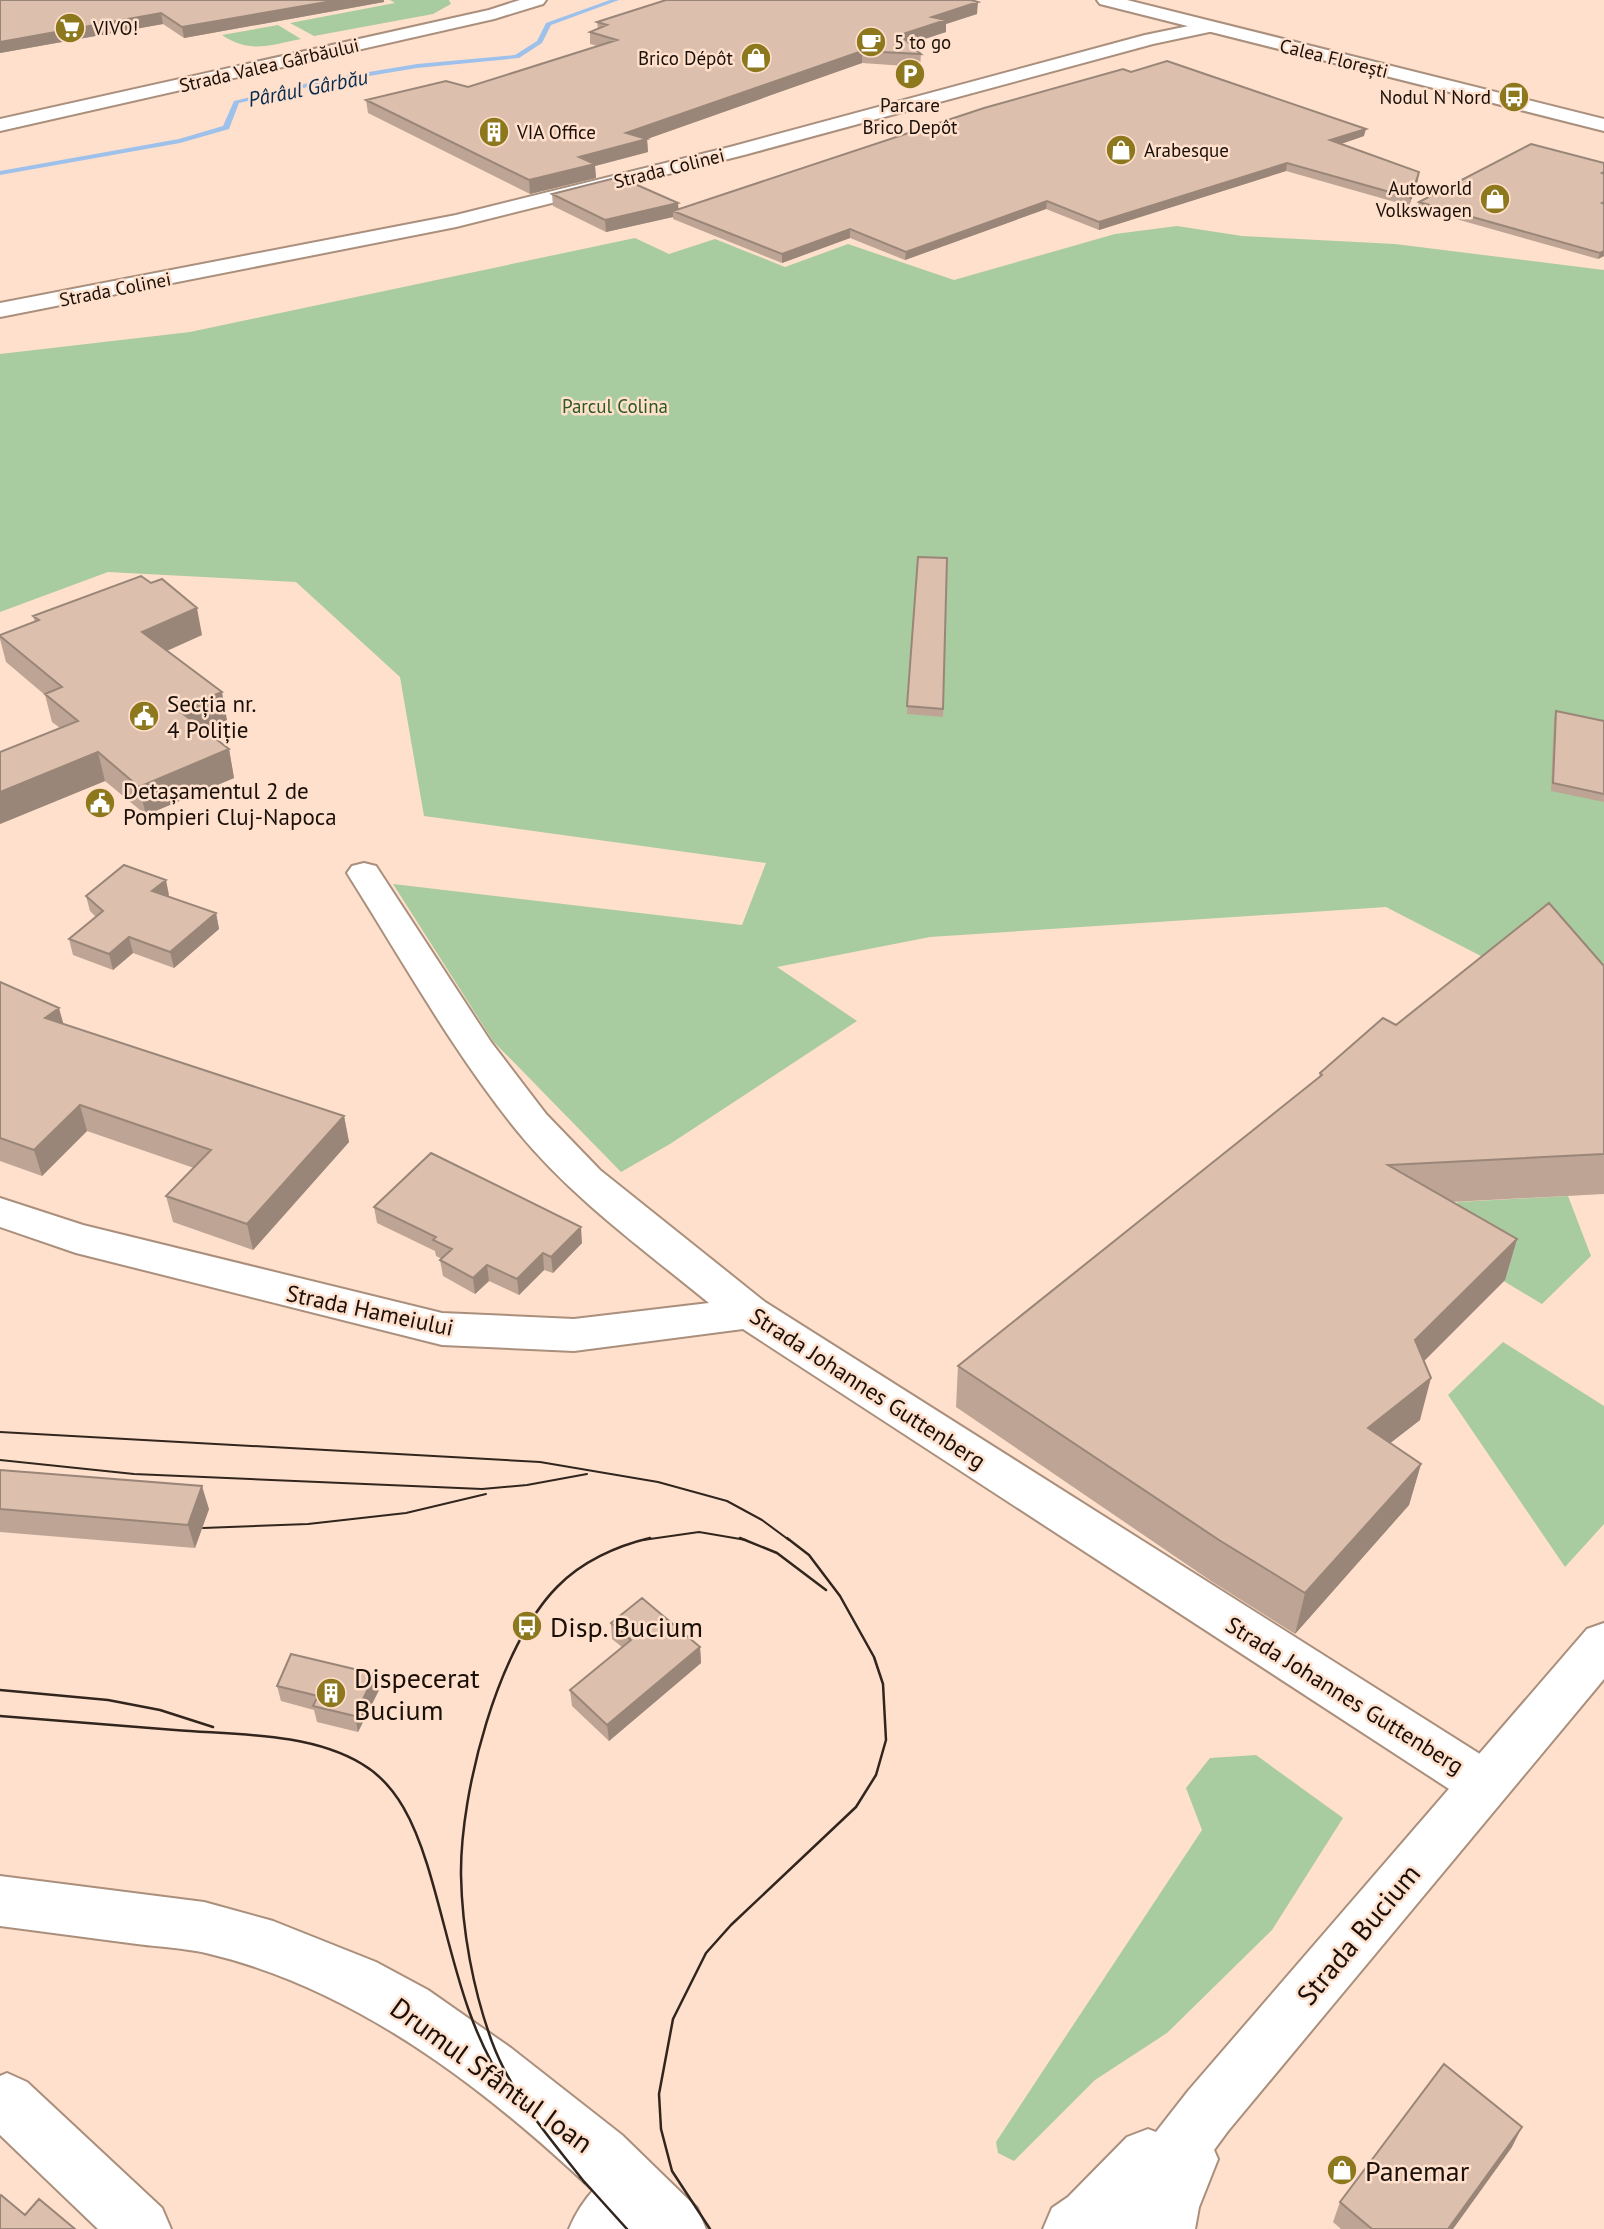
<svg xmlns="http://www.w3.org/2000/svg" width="1604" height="2229" font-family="'PT Sans',sans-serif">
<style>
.green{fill:#a9cba0}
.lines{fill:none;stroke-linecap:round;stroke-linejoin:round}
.stream{fill:#9dc1ea;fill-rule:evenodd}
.minor-casing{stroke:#aa8f7c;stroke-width:4}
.secondary-casing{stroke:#aa8f7c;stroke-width:4}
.primary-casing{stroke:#aa8f7c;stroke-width:4}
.minor{fill:#fff;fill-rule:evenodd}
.secondary{fill:#fff;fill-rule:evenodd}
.primary{fill:#fff;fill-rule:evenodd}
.tram-far1{stroke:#31251d;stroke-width:2}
.tram{stroke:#31251d;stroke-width:2.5}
.wall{fill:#bda494}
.shaded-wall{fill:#9a8678}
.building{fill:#dcbfac;stroke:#9a8678;stroke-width:2}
.labels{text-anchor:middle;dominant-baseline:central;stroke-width:5;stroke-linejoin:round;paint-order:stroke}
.far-poi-label{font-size:19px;fill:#1a1009;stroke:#fee0cc;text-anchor:start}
.far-street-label{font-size:19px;fill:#1a1009;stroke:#fee0cc}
.far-park-label{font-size:19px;fill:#2b581e;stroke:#fee0cc}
.far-water-label{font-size:21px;font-style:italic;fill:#052b51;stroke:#fee0cc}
.poi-label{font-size:23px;fill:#1a1009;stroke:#fee0cc;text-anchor:start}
.street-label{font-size:23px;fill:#1a1009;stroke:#fee0cc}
.near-poi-label{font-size:28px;fill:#1a1009;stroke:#fee0cc;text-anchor:start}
.near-street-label{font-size:28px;fill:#1a1009;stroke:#fee0cc}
</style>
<rect width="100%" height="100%" fill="#fee0cc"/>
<path class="green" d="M390,0H449L451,4L433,14L314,36L290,23L395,3Z
M278,25L301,39C270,45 250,54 222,35Z
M1177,226L1242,236L1395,244L1604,270V1027L1479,955L1386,907L930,937L777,967L857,1021L670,1144L621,1172L493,1041L393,884L742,925L766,863L424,816L400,677L296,582L108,572L0,612V354L190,332L635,238L669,254L715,239L785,267L848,244L954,280L1115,234Z
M1568,1196L1591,1256L1542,1304L1422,1232L1458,1202Z
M1503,1342L1604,1406V1524L1565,1567L1448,1395Z
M1256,1755L1343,1818L1272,1930L1167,2033L1095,2080L1014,2161L998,2153L996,2142L1202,1830L1186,1788L1210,1758Z"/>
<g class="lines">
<path class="stream" d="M610,0H619L551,25L542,43L519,58L417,68L321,84L239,103L229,129L180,143L0,175V171L179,139L223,126L234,101L321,80L417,64L515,55L537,41L546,23Z"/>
<g class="minor-casing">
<path id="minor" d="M520,0H546L543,4L494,19L0,131V119L489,10Z
M1208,22L1214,23L1217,27L1214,31L1153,44L744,155L456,227L0,317V303L456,215L730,147L1145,35Z
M364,863L376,866L491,1042L546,1114L600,1170L765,1302L1502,1768L1510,1784L1502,1800L1484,1807L1466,1800L743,1329L574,1351L442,1345L76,1253L0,1227V1198L83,1225L442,1313L574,1319L709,1303C643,1249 572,1198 518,1132C453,1052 402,960 347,873L352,866Z
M7,2073L27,2082L162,2208L171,2229H98L0,2135V2076Z
M636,2160L657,2169L666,2190L657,2211L640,2229H569C582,2198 605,2173 636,2160Z"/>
</g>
<g class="secondary-casing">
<path id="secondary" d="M1604,1623V1679L1228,2131L1214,2150L1218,2159L1199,2207L1195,2229H1043L1052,2208L1068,2197L1127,2137L1148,2129L1156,2132L1188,2091L1587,1629Z
M0,1876L204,1902L273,1921L376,1962L428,1990L511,2048L622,2135L697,2208L706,2229H633C514,2111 372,1992 206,1953C184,1948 160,1947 137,1944C91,1938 46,1932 0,1926Z"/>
</g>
<g class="primary-casing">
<path id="primary" d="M1097,0H1127L1604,119V131L1100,4Z"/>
</g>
<use href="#minor" class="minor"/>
<use href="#secondary" class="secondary"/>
<use href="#primary" class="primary"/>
<path class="tram-far1" d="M0,1432L540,1462L658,1482L727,1501L762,1520L789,1540
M0,1460L134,1474L482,1489L527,1485L587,1474
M203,1528L308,1524L406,1513L486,1494
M643,1540L699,1532L746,1540"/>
<path class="tram" d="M740,1538L777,1553L826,1590
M0,1690L108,1700L160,1710L213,1727
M0,1716C58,1721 117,1725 175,1730C235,1735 309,1732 362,1764C398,1785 415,1826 427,1864C451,1941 461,2020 507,2088
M580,2177L627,2229
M585,2183C550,2138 512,2096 492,2042C473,1990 462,1930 461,1875C460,1792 498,1647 557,1587C581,1562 616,1546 650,1538
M710,2229L672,2171L661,2129L659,2094L673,2019L706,1953L731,1925L856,1807L876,1775L886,1740L883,1684L874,1657L840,1596L809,1555L787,1538"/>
</g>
<path class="wall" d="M0,0H384V2L184,38L163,24L0,53Z
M977,14L946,24V32L910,44L921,54L920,67L862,63L647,139L648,152L595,166L596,178L530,194L368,113L366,100L468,87L598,46L590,44V32L598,29L597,22Z
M1364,136L1341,144L1418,180L1409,206L1286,171L1099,230L1046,209L905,260L850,238L782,263L673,219V217L606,232L553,206L552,194L678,209Z
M1531,144L1604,256L1598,259L1417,208L1419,202Z
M918,557L947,558L943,717L907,714Z
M33,616L202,635L167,651L227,720L204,730L229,749L234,778L146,815L105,781L0,824V752L60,728L52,722L45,695L6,662L0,639V635L35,622Z
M1556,711L1604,721V802L1551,791L1554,719Z
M169,895L167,897L216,913L219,929L174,968L133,953L113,970L73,955L69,939L96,917L90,911L86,896Z
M1604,966V1194L1452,1202L1517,1239L1505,1280L1424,1361L1420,1420L1390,1443L1421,1464L1409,1505L1295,1634L1211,1581L956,1407L958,1366L1319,1077L1320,1073L1396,1025Z
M0,982L63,1024L344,1116L349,1142L253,1250L173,1222L166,1196L194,1168L87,1131L42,1176L0,1161Z
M374,1207L582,1243L553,1273L544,1270L519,1295L489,1281L475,1294L443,1276L440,1260L442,1259L436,1256L435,1251L377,1223Z
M0,1470L209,1509L195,1548L0,1532Z
M611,1623L700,1647L701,1663L609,1741L572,1706L570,1690L622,1647L612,1639Z
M277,1686L379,1690L358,1732L317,1722L314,1710L281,1701Z
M1512,2147L1453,2229H1341L1333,2222L1340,2202Z"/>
<path class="shaded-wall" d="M338,0H384V2L184,38L182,27Z
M978,2L977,14L946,24V32L900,47V35L932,17Z
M161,13L163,24L0,53V42Z
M862,51V63L647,139L648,152L595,166L596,178L530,194L529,180L579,157L626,133Z
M1366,129L1364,136L1329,148L1330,140Z
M1287,163L1286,171L1099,230V222Z
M1419,172L1418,180L1409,206L1411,198Z
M1047,201L1046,209L905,260L906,252Z
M678,203L679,213L673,211V217L606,232L605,220Z
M850,229V238L782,263V254Z
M1604,251V256L1598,259L1600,253Z
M197,608L202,635L148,659L142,632Z
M222,692L227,720L184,738L178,710Z
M229,749L234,778L146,815L139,787Z
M98,752L105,781L0,824V792Z
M166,880L169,895L155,907L152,891Z
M216,913L219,929L174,968L170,952Z
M129,937L133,953L113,970L109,954Z
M59,1008L66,1033L45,1018Z
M80,1105L87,1131L42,1176L34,1150Z
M344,1116L349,1142L253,1250L247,1224Z
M581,1227L582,1243L553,1273L551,1257Z
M1517,1239L1505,1280L1404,1381L1415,1340Z
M543,1253L544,1270L519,1295L517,1279Z
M487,1265L489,1281L475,1294L473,1278Z
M1431,1378L1420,1420L1357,1469L1368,1428Z
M1421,1464L1409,1505L1295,1634L1305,1593Z
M202,1486L209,1509L195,1548L188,1525Z
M700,1647L701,1663L609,1741L607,1725Z
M375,1674L379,1690L358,1732L355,1716Z
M1522,2127L1512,2147L1453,2229H1448Z"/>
<path class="building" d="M0,0H338L182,27L161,13L0,42Z
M666,0H971L978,2L932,17L946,20L900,35L921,54L862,51L626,133L647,139L579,157L595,164L529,180L366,100L446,81L468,87L617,40L590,32L607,25L597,22Z
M1167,61L1366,129L1330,140L1419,172L1411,198L1287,163L1099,222L1047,201L906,252L850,229L782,254L673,211L984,108L1123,69L1131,72Z
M1531,144L1604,163V172L1602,173L1604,174V202L1602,203L1604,204V251L1600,253L1419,202Z
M619,177L678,203L605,220L552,194Z
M918,557L947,558L943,709L907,706Z
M141,576L151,583L162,579L197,608L142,632L222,692L178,710L229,749L139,787L98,752L0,792V752L78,721L45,694L62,687L0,636V635L39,620L33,616Z
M1556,711L1604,721V794L1553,783Z
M124,865L166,880L152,891L216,913L170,952L129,937L109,954L69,939L103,911L86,896Z
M1549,903L1604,966V1154L1388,1165L1517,1239L1415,1340L1431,1378L1368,1428L1421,1464L1305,1593L1219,1540L958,1366L1322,1075L1320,1073L1383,1018L1396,1025Z
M0,982L59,1008L45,1018L344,1116L247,1224L166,1196L211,1150L80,1105L34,1150L0,1138Z
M431,1153L581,1227L551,1257L543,1253L517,1279L487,1265L473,1278L440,1260L452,1249L433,1240L436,1237L374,1207Z
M0,1470L202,1486L188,1525L0,1509Z
M642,1598L700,1647L607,1725L570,1690L631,1640L611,1623Z
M291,1654L375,1674L355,1716L313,1706L318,1696L277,1686Z
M1444,2064L1522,2127L1448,2229H1372L1340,2202Z
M1,2195L25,2215L39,2199L75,2229H0V2196Z"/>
<defs>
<g id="supermarket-disc" transform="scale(1.575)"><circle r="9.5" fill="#8e781e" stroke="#fee0cc"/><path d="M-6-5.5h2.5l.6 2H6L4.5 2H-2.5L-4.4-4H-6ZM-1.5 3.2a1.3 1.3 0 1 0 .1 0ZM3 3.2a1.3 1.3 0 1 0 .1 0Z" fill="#fff"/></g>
<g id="cafe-disc" transform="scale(1.575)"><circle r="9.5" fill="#8e781e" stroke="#fee0cc"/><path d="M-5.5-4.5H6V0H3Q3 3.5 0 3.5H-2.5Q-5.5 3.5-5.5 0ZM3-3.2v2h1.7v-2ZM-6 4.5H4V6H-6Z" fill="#fff"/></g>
<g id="shop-disc" transform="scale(1.575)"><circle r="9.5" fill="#8e781e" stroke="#fee0cc"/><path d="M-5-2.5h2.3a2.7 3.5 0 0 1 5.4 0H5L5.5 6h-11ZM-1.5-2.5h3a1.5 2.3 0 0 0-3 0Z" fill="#fff"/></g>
<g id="parking-disc" transform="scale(1.575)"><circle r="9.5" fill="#8e781e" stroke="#fee0cc"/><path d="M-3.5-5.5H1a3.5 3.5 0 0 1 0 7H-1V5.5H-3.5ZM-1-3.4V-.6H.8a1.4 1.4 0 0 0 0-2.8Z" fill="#fff"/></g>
<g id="bus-disc" transform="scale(1.575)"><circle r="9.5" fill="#8e781e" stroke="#fee0cc"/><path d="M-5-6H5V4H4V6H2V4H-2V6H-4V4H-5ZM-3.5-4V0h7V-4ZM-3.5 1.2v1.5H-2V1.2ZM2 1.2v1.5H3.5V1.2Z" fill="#fff"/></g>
<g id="building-disc" transform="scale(1.575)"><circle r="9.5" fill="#8e781e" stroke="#fee0cc"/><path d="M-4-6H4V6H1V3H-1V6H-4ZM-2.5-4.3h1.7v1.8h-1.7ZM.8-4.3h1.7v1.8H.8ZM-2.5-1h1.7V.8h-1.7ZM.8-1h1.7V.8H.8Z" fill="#fff"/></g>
<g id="civic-disc" transform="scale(1.575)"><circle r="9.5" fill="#8e781e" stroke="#fee0cc"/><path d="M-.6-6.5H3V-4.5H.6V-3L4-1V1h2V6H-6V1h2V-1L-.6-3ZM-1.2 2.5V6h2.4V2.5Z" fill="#fff"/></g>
</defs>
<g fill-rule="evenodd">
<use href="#supermarket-disc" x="70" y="28"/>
<use href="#cafe-disc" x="871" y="42"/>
<use href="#shop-disc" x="756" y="58"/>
<use href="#parking-disc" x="910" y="74"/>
<use href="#bus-disc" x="1514" y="97"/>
<use href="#building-disc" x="494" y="132"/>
<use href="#shop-disc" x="1121" y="150"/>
<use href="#shop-disc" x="1495" y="199"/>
<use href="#civic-disc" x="144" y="716"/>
<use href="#civic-disc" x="100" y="803"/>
<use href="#bus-disc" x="527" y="1626"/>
<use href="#building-disc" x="331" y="1693"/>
<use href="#shop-disc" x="1342" y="2170"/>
</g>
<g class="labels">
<g class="far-poi-label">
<text x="93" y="28">VIVO!</text>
<text x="894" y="42">5 to go</text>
<text x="733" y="58" text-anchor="end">Brico Dépôt</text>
<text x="1491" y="97" text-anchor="end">Nodul N Nord</text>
<text x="910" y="105" text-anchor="middle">Parcare<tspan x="910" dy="22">Brico Depôt</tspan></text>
<text x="517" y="132">VIA Office</text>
<text x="1144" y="150">Arabesque</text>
<text x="1472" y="188" text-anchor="end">Autoworld<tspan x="1472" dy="22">Volkswagen</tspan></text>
</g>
<g class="far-street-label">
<text transform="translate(1334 58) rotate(14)">Calea Florești</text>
<text transform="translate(269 65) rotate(-13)">Strada Valea Gârbăului</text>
<text transform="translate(669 168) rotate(-14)">Strada Colinei</text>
<text transform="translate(115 289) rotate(-11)">Strada Colinei</text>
</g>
<g class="far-park-label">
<text x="615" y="406">Parcul Colina</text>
</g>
<g class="far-water-label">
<text transform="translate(308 88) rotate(-11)">Pârâul Gârbău</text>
</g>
<g class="poi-label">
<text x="167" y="703">Secția nr.<tspan x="167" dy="26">4 Poliție</tspan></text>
<text x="123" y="790">Detașamentul 2 de<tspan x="123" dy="26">Pompieri Cluj-Napoca</tspan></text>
</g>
<g class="street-label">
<text transform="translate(370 1310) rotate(12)">Strada Hameiului</text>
<text transform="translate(868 1388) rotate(33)">Strada Johannes Guttenberg</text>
<text transform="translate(1345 1695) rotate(32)">Strada Johannes Guttenberg</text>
</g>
<g class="near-poi-label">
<text x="550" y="1626">Disp. Bucium</text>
<text x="354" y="1677">Dispecerat<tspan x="354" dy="32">Bucium</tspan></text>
<text x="1365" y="2170">Panemar</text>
</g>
<g class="near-street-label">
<text transform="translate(1358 1934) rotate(-50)">Strada Bucium</text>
<text transform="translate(492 2075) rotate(36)">Drumul Sfântul Ioan</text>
</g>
</g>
</svg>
